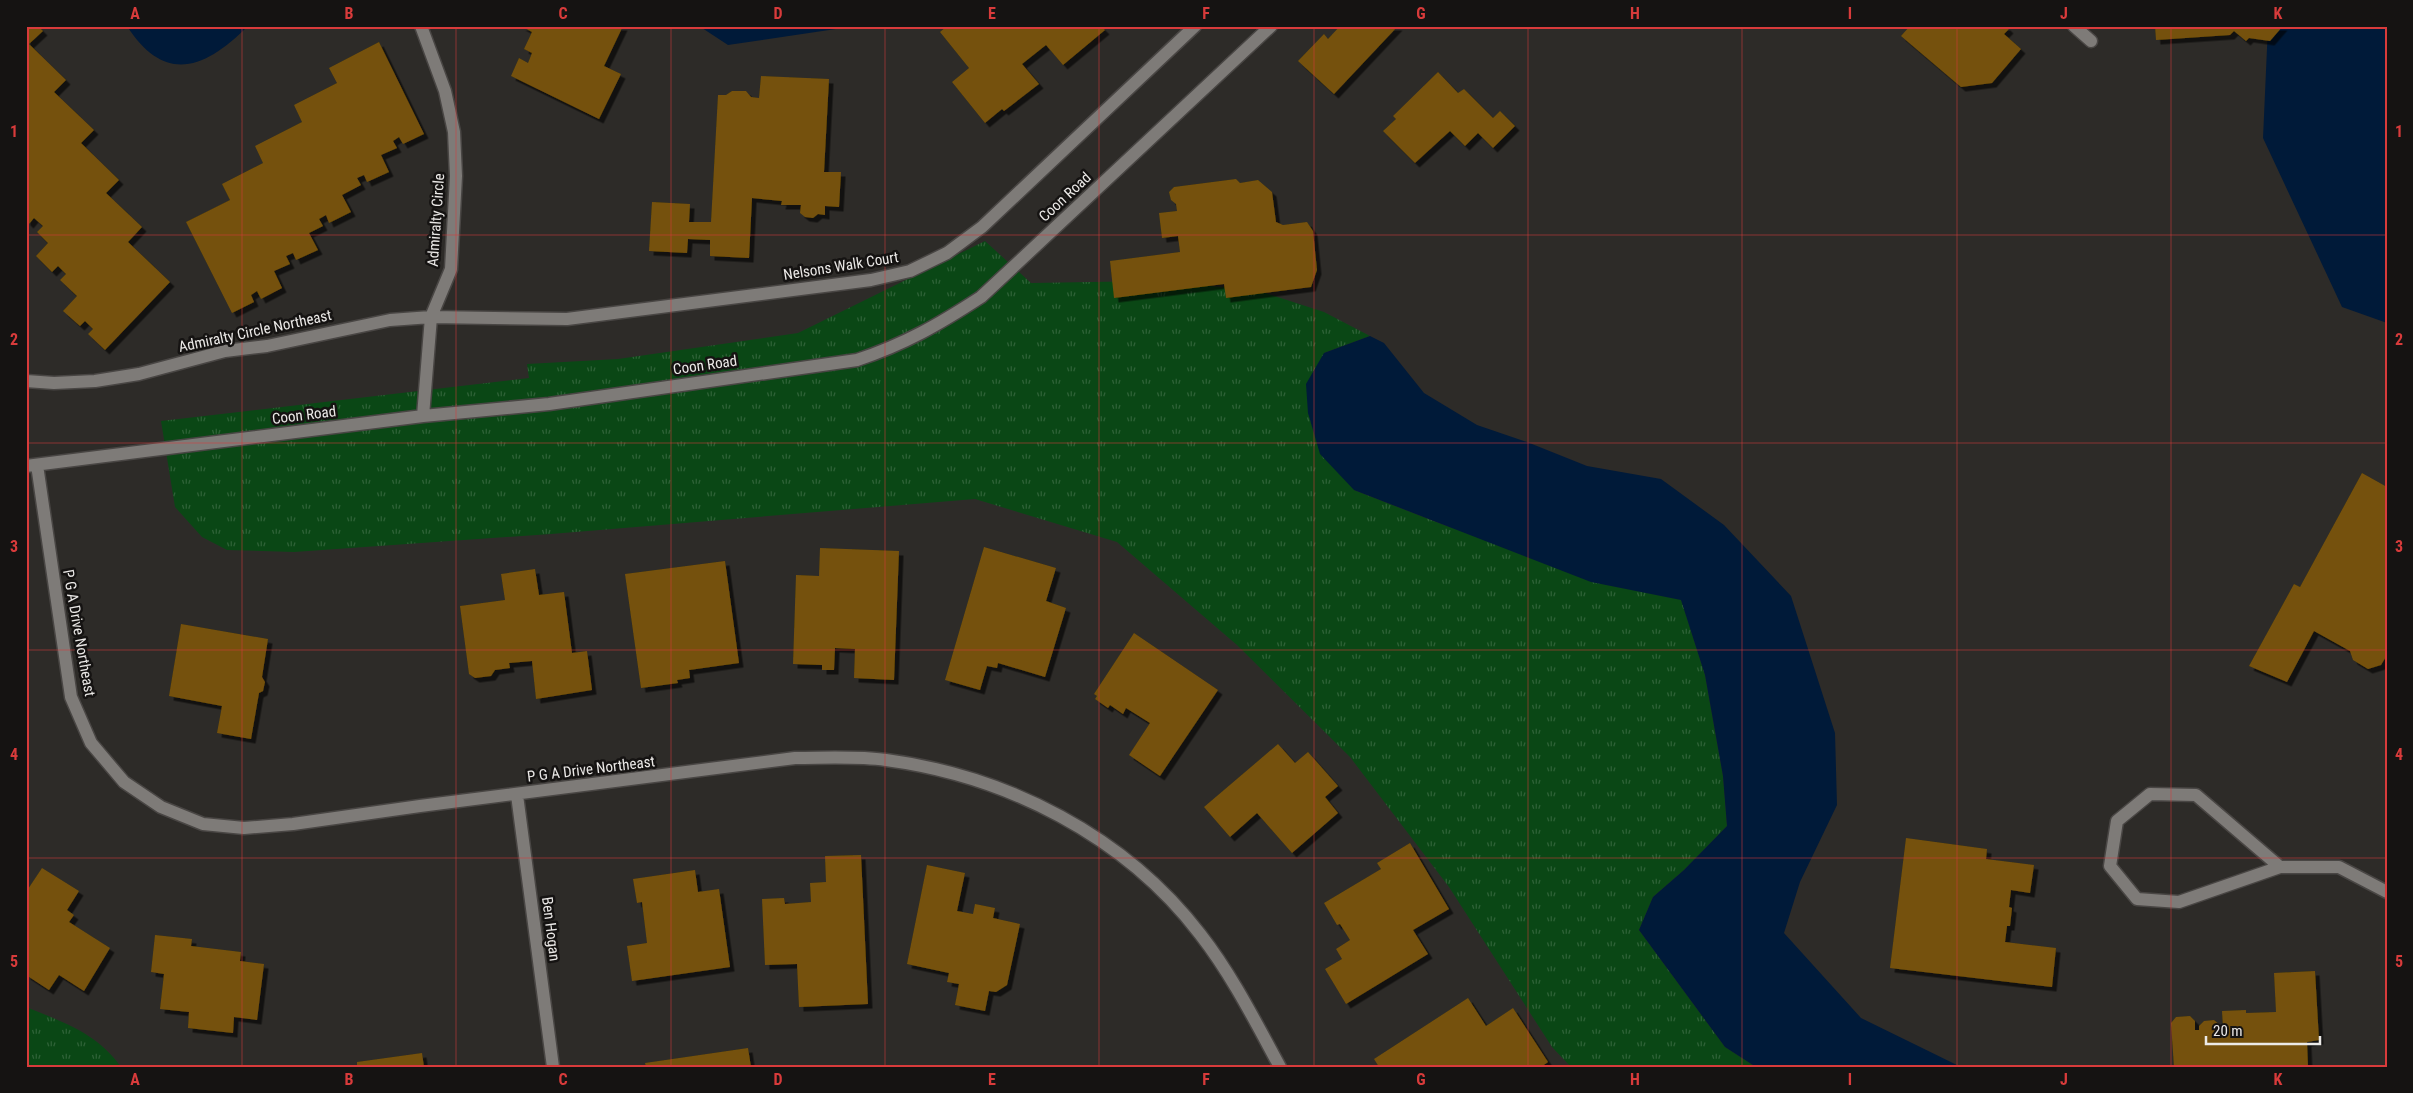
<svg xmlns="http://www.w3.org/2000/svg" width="2413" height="1093" font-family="'Roboto Condensed',sans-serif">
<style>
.grass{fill:url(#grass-tufts)}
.water{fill:#001a39}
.building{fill:#745109;filter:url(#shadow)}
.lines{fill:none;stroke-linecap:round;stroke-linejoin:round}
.minor-casing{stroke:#494644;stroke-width:15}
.minor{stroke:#7e7b78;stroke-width:12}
.grid{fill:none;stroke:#d83b3b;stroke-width:1;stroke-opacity:0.55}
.labels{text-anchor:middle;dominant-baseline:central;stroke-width:5;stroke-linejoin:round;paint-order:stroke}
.street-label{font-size:15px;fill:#ebe9e7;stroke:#151312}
.neatline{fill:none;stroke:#d83b3b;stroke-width:2}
.grid-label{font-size:16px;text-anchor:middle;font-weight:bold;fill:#d83b3b}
</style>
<defs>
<pattern id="grass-tufts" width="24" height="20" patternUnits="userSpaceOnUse" patternTransform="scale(1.25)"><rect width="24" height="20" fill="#0a4715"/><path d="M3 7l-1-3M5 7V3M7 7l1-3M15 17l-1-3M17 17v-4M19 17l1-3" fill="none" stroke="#2e6237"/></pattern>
<filter id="shadow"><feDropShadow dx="4.5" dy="4.5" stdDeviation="0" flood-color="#0009"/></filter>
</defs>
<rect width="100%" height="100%" fill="#2d2b28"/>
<path class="grass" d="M985,241L1031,283L1151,281L1256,290L1324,312L1370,336L1324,353L1354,490L1444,525L1639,590L1681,599L1705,675L1723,776L1727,826L1684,870L1653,897L1639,930L1725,1047L1756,1067H1571L1552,1047L1449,887L1350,757L1237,645L1117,542L975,499L551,534L294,552L227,550L202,537L175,507L161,421L529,378L527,364L618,359L798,333Z
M26,1007C63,1022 97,1033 121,1067H26Z"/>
<path class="water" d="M127,26H248C205,69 165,85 127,26Z
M699,26H856L728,45Z
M2268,26H2387V323L2342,307L2263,138Z
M1370,336L1384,343L1424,393L1477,425L1527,442L1587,466L1661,479L1724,525L1791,596L1835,733L1837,805L1800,882L1784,933L1861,1018L1961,1067H1756L1725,1047L1639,930L1653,897L1684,870L1727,826L1723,776L1705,675L1681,600L1591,582L1354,490L1320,454L1308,413L1306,384L1324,353Z"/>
<path class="building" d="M26,26H38L43,31L29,44L66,80L54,92L94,130L81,143L119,180L106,193L142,227L128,242L170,282L105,350L88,334L93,329L85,321L80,326L63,311L77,296L60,280L66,274L58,266L52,272L36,256L48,243L37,232L43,226L34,218L29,224L26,221Z
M521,26H623L604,66L621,74L599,119L511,76L519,58L528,63L532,53L524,49L532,32Z
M947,26H1101L1105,30L1063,65L1046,45L1022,64L1039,84L1004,111L1002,109L985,123L952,82L969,68L940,32Z
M1340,26H1398L1334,94L1298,61L1324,34L1328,39Z
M1910,26H2006L2009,29L2004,34L2021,49L1992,83L1961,87L1901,36Z
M2155,26H2283L2270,41L2249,38L2246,41L2234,31L2230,35L2156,40Z
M379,42L424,134L403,144L399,137L393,141L397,148L381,155L389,172L367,182L364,175L357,178L361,185L342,195L351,212L329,223L326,215L319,219L323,226L309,233L318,250L296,260L293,253L286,256L290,264L274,271L282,288L261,299L257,291L251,295L254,302L232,313L186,222L230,200L222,184L263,163L255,146L302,122L294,105L337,83L329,68Z
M1438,72L1458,93L1464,89L1493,118L1500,111L1515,126L1493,148L1478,133L1465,146L1450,131L1415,163L1383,131L1396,119L1393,116Z
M761,76L829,79L824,172H841L839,207L825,206V215L818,214L813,218L805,217L800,213L801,205H781L782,201L752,198L749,258L710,256V240L688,239L687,253L649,251L652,202L690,204L689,222H711L718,95H726L732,91H746L751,97L759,98Z
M1236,179L1240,183L1258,180L1272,192L1276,222L1283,225L1307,222L1313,231L1317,270L1311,287L1226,298L1224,284L1114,298L1110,261L1180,252L1178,236L1162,238L1159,213L1177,211L1176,204L1171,200L1169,192L1174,187Z
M2362,473L2387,487V655L2381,665L2368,669L2353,660L2350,651L2314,631L2287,682L2249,666L2294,584L2300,587Z
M984,547L1056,568L1046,601L1066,608L1045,677L998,663L997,668L987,666L980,690L945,680Z
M820,548L899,551L894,680L854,678L855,649L835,648L834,670H822V665L793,664L796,575L819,576Z
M725,561L739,663L689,670L690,678L677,680L678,683L641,688L625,574Z
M535,569L539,595L564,592L572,653L587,651L592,690L536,699L532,661L509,663L510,668L495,670L491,676L475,678L469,674L460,606L505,600L501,574Z
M181,624L268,639L262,677L265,682L263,691L259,693L251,739L217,733L222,706L169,696Z
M1134,633L1218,690L1160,776L1129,755L1150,723L1126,708L1123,714L1110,705L1108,708L1095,699L1097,696L1094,694Z
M1278,744L1295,763L1308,752L1338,786L1325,797L1338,813L1292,853L1257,813L1230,837L1204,807Z
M1906,838L1987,849L1986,859L2034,865L2030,893L2011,890L2009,907L2012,908L2010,926H2007L2005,942L2056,948L2052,987L1890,968Z
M1410,843L1449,909L1413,930L1428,954L1346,1004L1325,969L1342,959L1336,949L1350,940L1340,924L1337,925L1324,903L1381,869L1377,863Z
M861,855L868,1004L799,1007L797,964L765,965L762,899L784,898L785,904L811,902L810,883L826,882L825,856Z
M927,865L965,873L957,911L973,914L975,904L995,908L993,918L1020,924L1007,985L996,992L989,991L985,1011L955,1005L959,984L947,982L949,973L907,964Z
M42,868L79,891L67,910L74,915L69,922L110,948L84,991L59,975L49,990L26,975V892Z
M695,870L698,892L719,889L730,967L632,981L627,946L647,943L642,902L637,903L633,879Z
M155,935L192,939L191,946L241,952L240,961L264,964L257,1020L234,1017L233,1033L188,1028L189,1012L160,1009L164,974L151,972Z
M2315,971L2319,1040L2307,1042L2308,1067H2174L2171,1023L2176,1017L2190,1016L2195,1021V1030H2199V1026L2204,1021L2214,1020L2220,1025L2219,1029L2223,1028L2222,1011L2246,1010V1013L2276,1012L2274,973Z
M1468,998L1486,1026L1513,1008L1548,1062L1541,1067H1379L1374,1059Z
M748,1048L751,1067H646L645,1063Z
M422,1053L424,1067H357V1062Z"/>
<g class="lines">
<g class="minor-casing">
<path id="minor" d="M421,26L445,91L454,132L456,176L451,269L431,317L423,416
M2074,26L2091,41
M26,381L54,383L95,381L139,374L225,351L267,346L390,320L431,317L567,319L871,280L910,271L947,253L982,227L1195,26
M37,465L71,697L91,743L124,782L161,807L203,824L244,828L293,824L420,806L795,758C825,758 856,756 886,760C1007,776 1125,836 1200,934C1232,975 1255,1021 1280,1067
M26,466L423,416L549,404L857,360C905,344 938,325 981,297L1271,26
M2150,794L2196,795L2280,867L2179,902L2137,899L2110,866L2117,821Z
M517,795L553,1067
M2280,867H2339L2387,892"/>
</g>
<use href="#minor" class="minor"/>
</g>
<path class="grid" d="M242,26V1067M456,26V1067M671,26V1067M885,26V1067M1099,26V1067M1314,26V1067M1528,26V1067M1742,26V1067M1957,26V1067M2171,26V1067M26,235H2387M26,443H2387M26,650H2387M26,858H2387"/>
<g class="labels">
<g class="street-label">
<text transform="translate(1065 197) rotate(-43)">Coon Road</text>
<text transform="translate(436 220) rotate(-86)">Admiralty Circle</text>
<text transform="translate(841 266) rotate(-9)">Nelsons Walk Court</text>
<text transform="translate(255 331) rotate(-12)">Admiralty Circle Northeast</text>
<text transform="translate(705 365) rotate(-8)">Coon Road</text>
<text transform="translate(304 415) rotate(-7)">Coon Road</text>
<text transform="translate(79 633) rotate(80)">P G A Drive Northeast</text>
<text transform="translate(591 769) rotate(-7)">P G A Drive Northeast</text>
<text transform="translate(551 929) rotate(83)">Ben Hogan</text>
</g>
</g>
<rect width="2413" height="1093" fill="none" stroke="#151312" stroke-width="55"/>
<path d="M2206 1036v8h114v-8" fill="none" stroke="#ebe9e7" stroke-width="2.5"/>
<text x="2213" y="1036" font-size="15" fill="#ebe9e7" stroke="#151312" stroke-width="4" paint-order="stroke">20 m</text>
<rect x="28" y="28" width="2358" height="1038" class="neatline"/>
<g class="grid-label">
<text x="135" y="19">A</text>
<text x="349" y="19">B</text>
<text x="563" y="19">C</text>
<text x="778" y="19">D</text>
<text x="992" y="19">E</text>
<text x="1206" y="19">F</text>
<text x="1421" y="19">G</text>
<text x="1635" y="19">H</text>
<text x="1850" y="19">I</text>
<text x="2064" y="19">J</text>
<text x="2278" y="19">K</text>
<text x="14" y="137">1</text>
<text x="2399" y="137">1</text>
<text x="14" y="345">2</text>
<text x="2399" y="345">2</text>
<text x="14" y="552">3</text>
<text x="2399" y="552">3</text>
<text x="14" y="760">4</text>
<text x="2399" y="760">4</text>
<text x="14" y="967">5</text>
<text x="2399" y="967">5</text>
<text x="135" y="1085">A</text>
<text x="349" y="1085">B</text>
<text x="563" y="1085">C</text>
<text x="778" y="1085">D</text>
<text x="992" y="1085">E</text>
<text x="1206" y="1085">F</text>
<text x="1421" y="1085">G</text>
<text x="1635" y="1085">H</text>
<text x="1850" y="1085">I</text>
<text x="2064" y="1085">J</text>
<text x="2278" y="1085">K</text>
</g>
</svg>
